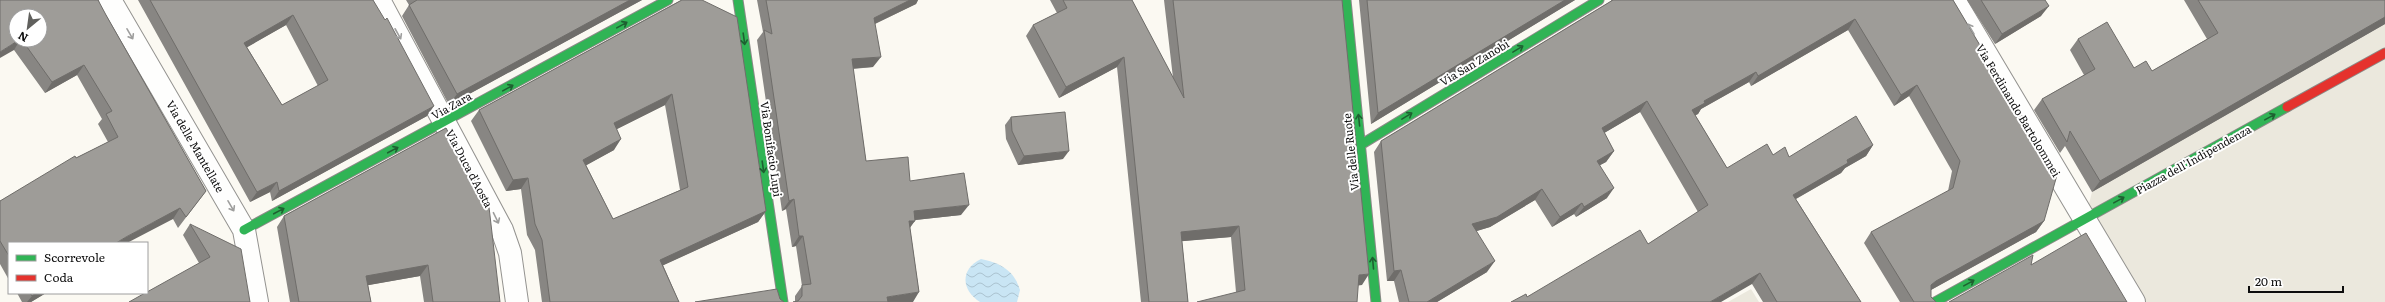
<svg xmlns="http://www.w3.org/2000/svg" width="2385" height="302" font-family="Literata,serif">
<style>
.plaza{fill:#ebe8dd}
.water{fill:url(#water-waves)}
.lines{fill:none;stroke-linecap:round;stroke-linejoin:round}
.street-casing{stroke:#949390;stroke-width:24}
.fast-casing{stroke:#8b8a87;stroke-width:11}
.jam-casing{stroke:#8b8a87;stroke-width:11}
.street{stroke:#fefefd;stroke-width:22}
.fast{stroke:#30b455;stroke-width:9}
.jam{stroke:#e5322d;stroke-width:9}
.wall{fill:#888683;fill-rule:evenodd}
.shaded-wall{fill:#6f6d6a}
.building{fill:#9e9c98;stroke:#6f6d6a;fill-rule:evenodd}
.oneway{stroke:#1e6031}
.oneway2{stroke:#9e9e9d}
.labels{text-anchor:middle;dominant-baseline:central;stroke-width:4;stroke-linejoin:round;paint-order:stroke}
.street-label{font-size:11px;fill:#0d0d0d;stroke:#fff}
</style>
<defs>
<pattern id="water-waves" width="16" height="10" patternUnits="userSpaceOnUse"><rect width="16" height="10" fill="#c9e5f4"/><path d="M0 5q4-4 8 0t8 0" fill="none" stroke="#abc3d0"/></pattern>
</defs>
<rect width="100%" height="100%" fill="#fbf9f2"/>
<path class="plaza" d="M2385,24V302H2113L2079,244L2092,192Z
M1751,289L1759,302H1728Z"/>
<path class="water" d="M981,259C1000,263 1014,270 1020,290L1017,302H980C961,290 960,269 981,259Z"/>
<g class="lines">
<g class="street-casing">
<path id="street" d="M110,0L244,230L257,302
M379,0L502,230L510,253L517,302
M1954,0L2134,302"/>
</g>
<g class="fast-casing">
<path id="fast" d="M738,0L783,302
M1346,0L1376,302
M1362,144L1599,0
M244,230L668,0
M1935,302L2287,107"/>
</g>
<g class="jam-casing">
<path id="jam" d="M2287,107L2385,53"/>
</g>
<use href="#street" class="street"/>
<use href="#fast" class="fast"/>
<use href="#jam" class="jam"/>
</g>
<path class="wall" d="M0,0L106,15L206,191L178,228L173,219L9,243V280L0,264V201L76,158L108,142L98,124L102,119L77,75L45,93L14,50ZM16,16L40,40H16Z
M138,0H373L427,116L272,201L270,192L250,202ZM286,25L318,86L282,105L247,47Z
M406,0H642L449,105L402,16L409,5Z
M681,0L766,211L758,222L663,265L679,302H542L535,250L527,235L521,189L506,191L471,121L479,110ZM665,105L680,190L613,219L586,165L614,150L617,129Z
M757,0H918L916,4L875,24L873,67L853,69L866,161L910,181L961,215L915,220L910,228L919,292L795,302V296L802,286L796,246L792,247L786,209L782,211L757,40L763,32Z
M1050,0H1132L1173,78L1164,0H1342L1362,285L1236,292L1231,237L1182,241L1188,302H1141L1117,67L1059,98L1026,36L1033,25L1057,13Z
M1359,0H1575L1371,124Z
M1611,0H1953L1981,47L1978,51L2044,221L2036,232L1931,290V297L1936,302H1900L1864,243L1871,232L1948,191L1952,171L1909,96L1894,106L1848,30L1751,86L1749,82L1701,109L1698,114L1695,115L1727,168L1773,155L1789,157L1873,145L1866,156L1845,168L1841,173L1796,199L1861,302H1763L1752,284L1527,297L1648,244L1698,212L1640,112L1604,133L1614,151L1606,162L1600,165L1607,198L1576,217L1574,214L1552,227L1535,200L1490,227L1476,231L1487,272L1437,302H1399L1394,281H1387L1374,152L1381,141L1611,1Z
M1967,0H2045L2041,16L1995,44Z
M2184,0H2385V24L2092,192L2065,146L2060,153L2034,110L2042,99L2084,75L2070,50L2078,39L2134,68L2152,71L2207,39Z
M1011,117L1063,159L1018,165L1006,139L1005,125Z
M446,128L500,302H424L420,276L368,285L371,302H290L277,227L284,216Z
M190,224L250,302L199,263L183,235Z
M17,293H46L31,302H22Z"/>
<path class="shaded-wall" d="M630,0H642L449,105L457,94Z
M910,0H918L916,4L866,28L874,18Z
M1565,0H1575L1371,124L1378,113Z
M2049,6L2041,16L1995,44L2002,34Z
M293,15L286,25L237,53L244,43Z
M2385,17V24L2092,192L2100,181Z
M1855,19L1848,30L1751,86L1758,76Z
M19,40H20L14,50L0,58V52Z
M881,57L873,67L845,69L852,59Z
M1124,57L1117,67L1059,98L1066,87Z
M84,65L77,75L45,93L52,82Z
M1756,72L1749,82L1701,109L1698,114L1685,121L1692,110L1704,101Z
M1917,85L1909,96L1894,106L1901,95Z
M672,94L665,105L607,134L614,123Z
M1647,101L1640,112L1594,139L1602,128Z
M434,106L427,116L272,201L279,191Z
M621,139L614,150L576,171L583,160Z
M1873,145L1866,156L1845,168L1841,173L1785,205L1793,195L1847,160Z
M1069,151L1063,159L1018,165L1024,156Z
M1614,151L1606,162L1589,171L1597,161Z
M528,178L521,189L506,191L513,180Z
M277,182L270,192L250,202L257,192Z
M1614,188L1607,198L1576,217L1584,207Z
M1542,189L1535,200L1490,227L1464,235L1472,224Z
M794,199L786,209L782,211L789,201Z
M1582,203L1574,214L1552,227L1560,217Z
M969,205L961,215L906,221L914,211Z
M180,208L173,219L127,243H116L126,237Z
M766,211L758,222L653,270L660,260Z
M909,221H915L907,231Z
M2044,221L2036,232L1929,291L1931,285L1936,281Z
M1239,226L1231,237L1173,242L1181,232Z
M799,236H803L796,246L792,247Z
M1495,261L1487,272L1437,302H1427Z
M428,265L420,276L358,287L366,276Z
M1401,270L1394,281H1387L1394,271Z
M1760,273L1752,284L1721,302H1710Z
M1369,274L1362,285L1352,286L1359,275Z
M919,292L913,302H883L887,297Z
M36,293H46L31,302H27L32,296Z"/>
<path class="building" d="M0,0H98L106,15L206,191L186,217L180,208L126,237L116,243H9V256L0,241V201L75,156L76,158L118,137L106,114L112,111L84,65L52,82L22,40H40V16H16V40H19L0,52Z
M150,0H373L385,20L387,18L434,106L279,191L277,182L257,192ZM293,15L328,80L282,105L244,43Z
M417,0H630L457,94L409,5Z
M682,0H702L737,17L766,211L660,260L679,302H550L542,240L535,224L528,178L513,180L479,110ZM672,94L688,187L613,219L583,160L621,139L614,123Z
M766,0H910L874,18L881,57L852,59L866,161L908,157L910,181L964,173L969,205L914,211L915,221H909L919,292L887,297L888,302H793L798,301L802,296V285L811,284L803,236H799L794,199L789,201L764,30L772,34Z
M1063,0H1132L1184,98L1173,0H1342L1369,274L1359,275L1357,302H1197L1245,290L1239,226L1181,232L1188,302H1149L1124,57L1066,87L1033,25L1067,8Z
M1367,0H1565L1378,113Z
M1613,0H1953L1981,47L1976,49L2015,114L2020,112L2057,175L2044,221L1936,281L1931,285V297L1936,302H1914L1871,232L1953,188L1960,161L1917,85L1901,95L1855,19L1758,76L1756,72L1704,101L1705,103L1692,110L1727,168L1767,144L1773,155L1785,147L1789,157L1856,116L1873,145L1847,160L1848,163L1793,195L1861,302H1777L1760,273L1710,302H1511L1526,294L1527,297L1640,230L1648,244L1708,205L1647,101L1602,128L1614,151L1597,161L1614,188L1584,207L1582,203L1560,217L1542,189L1497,217L1472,224L1495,261L1427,302H1409L1401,270L1394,271L1381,141Z
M1981,0H2045L2049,6L2002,34Z
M2198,0H2385V17L2100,181L2070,131L2067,142L2042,99L2095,69L2078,39L2107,22L2134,68L2146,61L2152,71L2218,33Z
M1065,112L1069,151L1024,156L1012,131L1011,117Z
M446,128L489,207L500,302H433L428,265L366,276L371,302H299L284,216Z
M190,224L241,249L250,302H129L145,293H147V292L210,257Z
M2086,233L2127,302H1949L2033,255L2031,265Z
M777,289L780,299L784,302H695Z
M30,293H36L32,296Z"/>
<defs><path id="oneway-shaft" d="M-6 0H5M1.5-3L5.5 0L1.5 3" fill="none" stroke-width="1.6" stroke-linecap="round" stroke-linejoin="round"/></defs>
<g class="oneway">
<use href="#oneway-shaft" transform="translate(622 25) rotate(-29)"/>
<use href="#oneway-shaft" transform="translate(744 39) rotate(82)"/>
<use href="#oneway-shaft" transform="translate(1518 49) rotate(-31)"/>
<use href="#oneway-shaft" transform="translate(508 88) rotate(-29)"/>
<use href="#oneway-shaft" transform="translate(1407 116) rotate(-31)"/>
<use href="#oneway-shaft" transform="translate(2270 117) rotate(-29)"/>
<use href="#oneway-shaft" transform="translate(1359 120) rotate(-96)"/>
<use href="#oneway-shaft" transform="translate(393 150) rotate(-28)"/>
<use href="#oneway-shaft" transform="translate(763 167) rotate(82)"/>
<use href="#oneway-shaft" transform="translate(2119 200) rotate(-29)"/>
<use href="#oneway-shaft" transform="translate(279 211) rotate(-28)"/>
<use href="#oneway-shaft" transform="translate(1373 263) rotate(-95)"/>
<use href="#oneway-shaft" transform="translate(1969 283) rotate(-29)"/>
</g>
<g class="oneway2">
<use href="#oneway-shaft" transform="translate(1971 29) rotate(-121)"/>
<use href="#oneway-shaft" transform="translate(130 34) rotate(60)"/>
<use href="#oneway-shaft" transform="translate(398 34) rotate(61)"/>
<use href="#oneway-shaft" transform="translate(231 206) rotate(60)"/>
<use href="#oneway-shaft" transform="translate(496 218) rotate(64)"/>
</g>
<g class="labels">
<g class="street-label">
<text transform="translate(1474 62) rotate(-31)">Via San Zanobi</text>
<text transform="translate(451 105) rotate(-29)">Via Zara</text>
<text transform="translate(2019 110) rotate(59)">Via Ferdinando Bartolommei</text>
<text transform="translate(196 146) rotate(60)">Via delle Mantellate</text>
<text transform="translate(772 149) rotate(82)">Via Bonifacio Lupi</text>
<text transform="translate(1350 152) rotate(-96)">Via delle Ruote</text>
<text transform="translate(2193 159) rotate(-29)">Piazza dell'Indipendenza</text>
<text transform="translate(470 168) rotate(62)">Via Duca d'Aosta</text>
</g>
</g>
<rect x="8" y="242" width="140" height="52" fill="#ffffff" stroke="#9e9e9e"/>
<rect x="16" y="255" width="20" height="6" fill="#30b455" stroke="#9e9e9e"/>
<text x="44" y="262" font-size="12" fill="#0d0d0d">Scorrevole</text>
<rect x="16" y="275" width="20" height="6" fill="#e5322d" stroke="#9e9e9e"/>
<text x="44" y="282" font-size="12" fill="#0d0d0d">Coda</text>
<g transform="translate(28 28) rotate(209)"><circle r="19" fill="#ffffff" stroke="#9e9e9e"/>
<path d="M0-3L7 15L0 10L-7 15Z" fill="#60605d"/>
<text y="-6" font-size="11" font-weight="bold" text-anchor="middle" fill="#0d0d0d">N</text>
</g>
<path d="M2249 286v6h94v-6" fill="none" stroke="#0d0d0d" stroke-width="2"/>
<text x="2255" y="286" font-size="12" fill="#0d0d0d" stroke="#ffffff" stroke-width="3" paint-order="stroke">20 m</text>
</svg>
